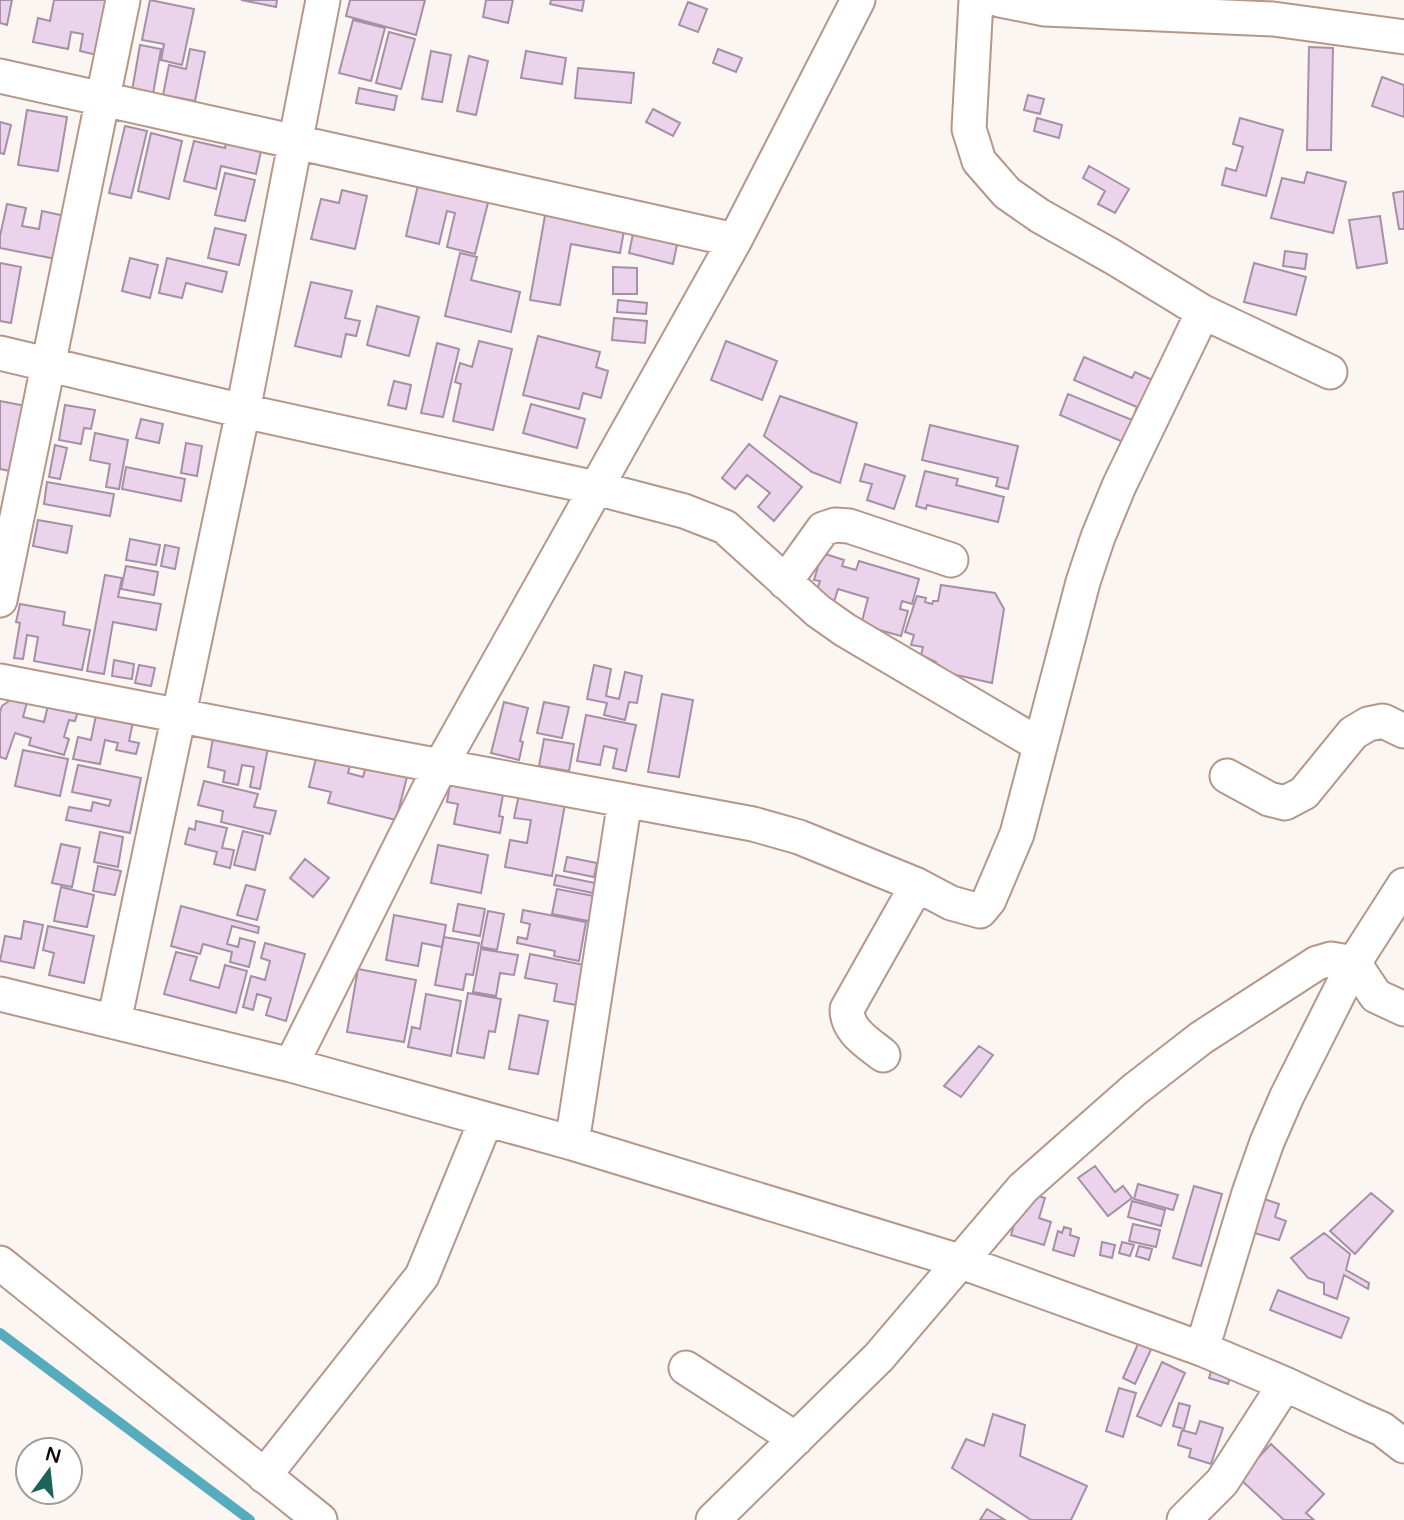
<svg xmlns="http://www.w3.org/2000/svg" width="1404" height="1520" font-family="'Varela Round',sans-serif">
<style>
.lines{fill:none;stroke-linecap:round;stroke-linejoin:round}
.stream{stroke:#56acbd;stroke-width:10}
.building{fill:#ebd4eb;stroke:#a590a5;stroke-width:2}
.minor-casing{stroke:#b5978a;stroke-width:37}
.minor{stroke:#fff;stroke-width:33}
</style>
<rect width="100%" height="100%" fill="#fcf6f3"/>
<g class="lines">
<path class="stream" d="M0,1333L250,1520"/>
</g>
<path class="building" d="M0,0H12L7,25L0,23Z
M54,0H112L101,56L80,51L83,34L71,32L68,49L33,42L38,18L50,21Z
M150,0L194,9L182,65L161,60L164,44L142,40Z
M241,0H277L276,7Z
M350,0H425L416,35L346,16Z
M486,0H513L508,23L483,17Z
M551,0H584L582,11L550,4Z
M688,2L707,9L698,32L679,25Z
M353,20L385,28L371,81L339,73Z
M389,32L415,39L401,89L376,83Z
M140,45L161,49L153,94L132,91Z
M1309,47L1333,48L1331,150H1307Z
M190,49L205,52L195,101L163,95L169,65L186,69Z
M718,49L742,58L736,72L713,63Z
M431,51L451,55L442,102L422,99Z
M526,51L566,58L562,84L521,78Z
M469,56L488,61L476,115L457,111Z
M578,68L634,73L631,103L575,98Z
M1382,77L1404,85V117L1372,106Z
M359,88L397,96L394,110L356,103Z
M1028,95L1044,99L1040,114L1024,110Z
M653,109L680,123L673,136L646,122Z
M27,110L67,117L58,171L18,165Z
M1037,118L1062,125L1059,138L1034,131Z
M1240,118L1283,130L1266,196L1222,185L1226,168L1236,171L1243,147L1233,144Z
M0,122L11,125L4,154L0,153Z
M125,126L147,131L131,198L109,193Z
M151,133L182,141L169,199L138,191Z
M194,141L225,148L226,143L261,151L256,174L221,166L216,189L184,181Z
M1089,166L1129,189L1115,213L1098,204L1105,191L1083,178Z
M1307,172L1346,182L1333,233L1271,218L1282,178L1304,183Z
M225,173L255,180L245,221L215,215Z
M419,181L489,199L475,254L447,247L455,213L447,211L439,244L406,236Z
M342,190L367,196L355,249L311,239L321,199L339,203Z
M1404,191V229H1399L1393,193Z
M7,204L26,208L22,226L39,229L42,211L65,216L56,259L0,248V236Z
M546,210L625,225L620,253L571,244L560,305L530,300Z
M1380,216L1387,263L1357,268L1349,220Z
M215,228L246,235L239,265L208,258Z
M634,229L678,240L673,264L629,253Z
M1285,251L1307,254L1305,269L1283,266Z
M460,253L477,257L471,280L520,292L511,332L445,316Z
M130,258L158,265L150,298L122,291Z
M167,258L227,272L222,292L186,283L182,298L159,293Z
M0,263L21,267L11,323L0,321Z
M1254,263L1306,277L1296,315L1244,302Z
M613,267L637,268V294H613Z
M311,282L352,291L345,318L360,321L356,336L346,334L341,357L295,346Z
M618,300L647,303L646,314L617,312Z
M377,306L419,317L409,356L367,345Z
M614,318L647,321L645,343L612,340Z
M538,336L600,352L596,367L608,371L601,398L583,393L579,409L523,395Z
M479,341L512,349L493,430L453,421L461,384L455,382L460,363L472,367Z
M726,341L777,361L762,400L711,380Z
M437,343L459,349L443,417L421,413Z
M1084,357L1132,378L1135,372L1157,382L1130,445L1060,415L1068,394L1132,420L1137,407L1074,380Z
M394,381L411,385L406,409L388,405Z
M780,396L857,423L840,483L812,472L764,436Z
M0,401L31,407L19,473L0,469Z
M531,404L585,419L577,448L523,433Z
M65,405L95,410L91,429L84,428L81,444L59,440Z
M141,419L163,424L159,443L136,438Z
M930,425L1018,446L1008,489L996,486L998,478L922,460Z
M95,433L128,440L119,489L106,487L110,464L90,460Z
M186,443L202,446L197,476L181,473Z
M749,444L802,487L774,521L758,507L770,493L747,475L735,489L722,478Z
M55,445L67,448L60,479L49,477Z
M865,464L905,476L894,509L867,500L872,484L860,481Z
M126,467L185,479L181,501L122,489Z
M925,471L958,479L956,485L1004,497L998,522L927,505L926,509L916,506Z
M47,482L114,494L110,516L44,504Z
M38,520L72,526L67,553L33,546Z
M130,539L160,545L156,565L126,560Z
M165,545L179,548L175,569L161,566Z
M822,553L844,560L842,566L856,570L859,561L919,579L912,604L902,601L900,609L908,611L901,636L861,625L868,598L838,589L834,602L815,596L820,581L814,580Z
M126,566L158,572L154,595L121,589Z
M105,575L122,578L118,597L161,604L156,630L113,622L104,674L87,671Z
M941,585L995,593L1004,609L992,683L934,670L936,662L921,655L923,647L911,645L914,635L905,632L917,596L926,598L925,602L932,604L933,601H938Z
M20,604L65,612L63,625L90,630L82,670L34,661L38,637L27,635L23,659L14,658L20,623L16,622Z
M114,660L134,664L132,679L112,676Z
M139,665L155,668L151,686L135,683Z
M594,665L611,669L606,696L619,699L625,672L642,676L637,703L629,702L625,720L604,715L607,703L587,699Z
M21,692L29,695L23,717L44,722L49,701L79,708L75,721L69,720L64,737L69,739L64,755L29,745L31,738L15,733L6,759L0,757V712L2,706Z
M662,694L693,700L679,777L648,772Z
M504,702L528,708L520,741L523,742L519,760L491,753Z
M544,702L569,707L562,738L537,733Z
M96,715L133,722L129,741L139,743L136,754L116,750L118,743L105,740L100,764L73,759L78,737L91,740Z
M586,715L636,725L626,771L613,768L617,749L604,746L600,765L577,761Z
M213,738L268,748L260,789L250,787L254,767L242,765L238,785L223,782L225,771L208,767Z
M544,739L574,744L569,771L539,766Z
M319,746L353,754L348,773L363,777L368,759L409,769L396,820L328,803L331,792L309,787Z
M23,750L68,759L60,796L15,786Z
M78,765L141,778L130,833L66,820L69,807L91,811L93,802L109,806L111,800L72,792Z
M204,781L258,794L254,807L276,811L270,834L221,822L223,811L198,805Z
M450,784L503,795L499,816L503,817L500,833L454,824L458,804L447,802Z
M520,790L566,799L552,876L505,867L510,840L527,843L531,820L514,818Z
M196,821L227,828L222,848L234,850L230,868L214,864L217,852L185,844L189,828L195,830Z
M243,831L263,836L255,870L234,865Z
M100,832L123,837L118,867L94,862Z
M61,844L80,848L72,887L52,883Z
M438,845L488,855L481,893L431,883Z
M567,857L597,863L594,877L564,871Z
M305,859L329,878L313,897L290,878Z
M98,866L121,871L115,895L93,891Z
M556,875L595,883L593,893L554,885Z
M246,885L265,890L257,920L237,915Z
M61,887L94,895L87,927L54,921Z
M557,889L604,898L599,923L552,914Z
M458,904L485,909L480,936L453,931Z
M181,906L259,927L258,933L232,926L227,944L238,947L240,938L255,942L249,967L230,962L232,952L203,944L200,954L171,946Z
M523,910L586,922L579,961L554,956L555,951L517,943L518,937L527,939L530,924L521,922Z
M488,911L504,914L497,950L481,947Z
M394,915L446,925L442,947L422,943L418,966L386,960Z
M24,921L43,925L34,968L0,961L5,936L21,939Z
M48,926L94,936L84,983L49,975L54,953L43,950Z
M444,937L479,943L473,975L466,974L463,990L435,985Z
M265,943L305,954L286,1021L266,1015L271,998L257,994L253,1010L243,1007L251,976L265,980L270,961L261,958Z
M481,949L518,955L514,975L500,973L496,996L473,992Z
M176,952L197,957L190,980L219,988L225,965L247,971L236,1013L164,994Z
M530,954L584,965L576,1005L554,1001L557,984L525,978Z
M358,969L416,980L404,1042L347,1032Z
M468,993L501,999L495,1032L489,1031L484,1058L457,1053Z
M426,994L461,1001L451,1056L408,1047L412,1027L420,1029Z
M519,1015L548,1021L538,1074L509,1069Z
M979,1046L993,1055L961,1097L944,1086Z
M1095,1166L1115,1192L1123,1186L1132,1198L1108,1216L1078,1178Z
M1138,1184L1178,1195L1173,1210L1134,1199Z
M1194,1186L1222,1194L1201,1266L1173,1258Z
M1024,1192L1045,1198L1039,1218L1051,1222L1044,1245L1011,1235Z
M1371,1193L1393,1211L1355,1254L1330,1231Z
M1258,1197L1279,1204L1275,1217L1286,1221L1279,1240L1247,1231Z
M1132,1201L1165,1210L1161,1226L1128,1217Z
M1133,1224L1160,1230L1156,1247L1129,1241Z
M1064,1227L1071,1229L1070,1235L1079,1238L1074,1256L1053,1250L1058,1231L1062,1233Z
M1324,1233L1350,1254L1346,1270L1369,1283L1368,1289L1344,1275L1337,1299L1324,1294V1283L1308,1278L1291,1258Z
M1102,1242L1115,1245L1112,1258L1100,1255Z
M1122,1242L1134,1245L1130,1256L1119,1253Z
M1139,1246L1152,1249L1149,1260L1136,1256Z
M1278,1290L1349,1318L1341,1338L1270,1310Z
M1142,1335L1155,1341L1135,1384L1123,1378Z
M1162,1362L1185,1373L1161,1426L1137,1416Z
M1214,1362L1233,1367L1228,1384L1209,1378Z
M1119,1388L1136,1393L1123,1437L1106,1431Z
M1179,1403L1190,1406L1184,1429L1173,1426Z
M993,1414L1025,1425L1020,1456L1087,1486L1071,1520H1031L952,1468L966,1439L984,1446Z
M1200,1421L1223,1428L1211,1464L1189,1457L1191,1449L1178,1445L1182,1430L1196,1434Z
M1271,1444L1324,1494L1306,1513L1314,1520H1284L1239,1478Z
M987,1509L1005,1520H980Z"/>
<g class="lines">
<g class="minor-casing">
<path id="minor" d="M976,0L969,129L979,161L1007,193L1040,216L1113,257L1203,312L1330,372
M1000,0L1045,9L1273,19L1404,37
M0,76L735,240
M0,353L243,411L596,488L684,511L725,527L818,611L845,630L1040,745
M785,582L823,529L835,525L849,526L951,560
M0,600L123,0
M0,681L403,759L753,824L799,837L917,885L951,903L980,911L989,900L1017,834L1083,582L1098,537L1119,486L1203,312
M1227,776L1269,799L1285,803L1304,793L1353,733L1368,724L1383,721L1404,731
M0,994L291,1065L572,1143L959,1261L1202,1349L1285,1384L1357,1418L1382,1429L1404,1446
M114,1022L243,411L323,0
M883,1055C867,1042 847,1031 847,1009L917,885
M291,1065L441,765L735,240L858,0
M572,1143L625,800
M0,1263L320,1520
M1202,1349L1249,1193L1267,1142L1287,1096L1354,963L1404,885
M686,1368L796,1439
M264,1476L422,1276L486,1120
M713,1520L879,1357L1023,1188L1134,1090L1201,1038L1317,963L1331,959L1354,963L1376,996L1404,1009
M1184,1520L1222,1482L1285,1384"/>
</g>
<use href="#minor" class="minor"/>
</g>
<g transform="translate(49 1471) rotate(15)"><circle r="33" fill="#ffffff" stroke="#a19d9b" stroke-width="2"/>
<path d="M0-5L12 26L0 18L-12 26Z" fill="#1c6459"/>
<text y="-10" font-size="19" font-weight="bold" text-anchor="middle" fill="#140a06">N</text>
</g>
</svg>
